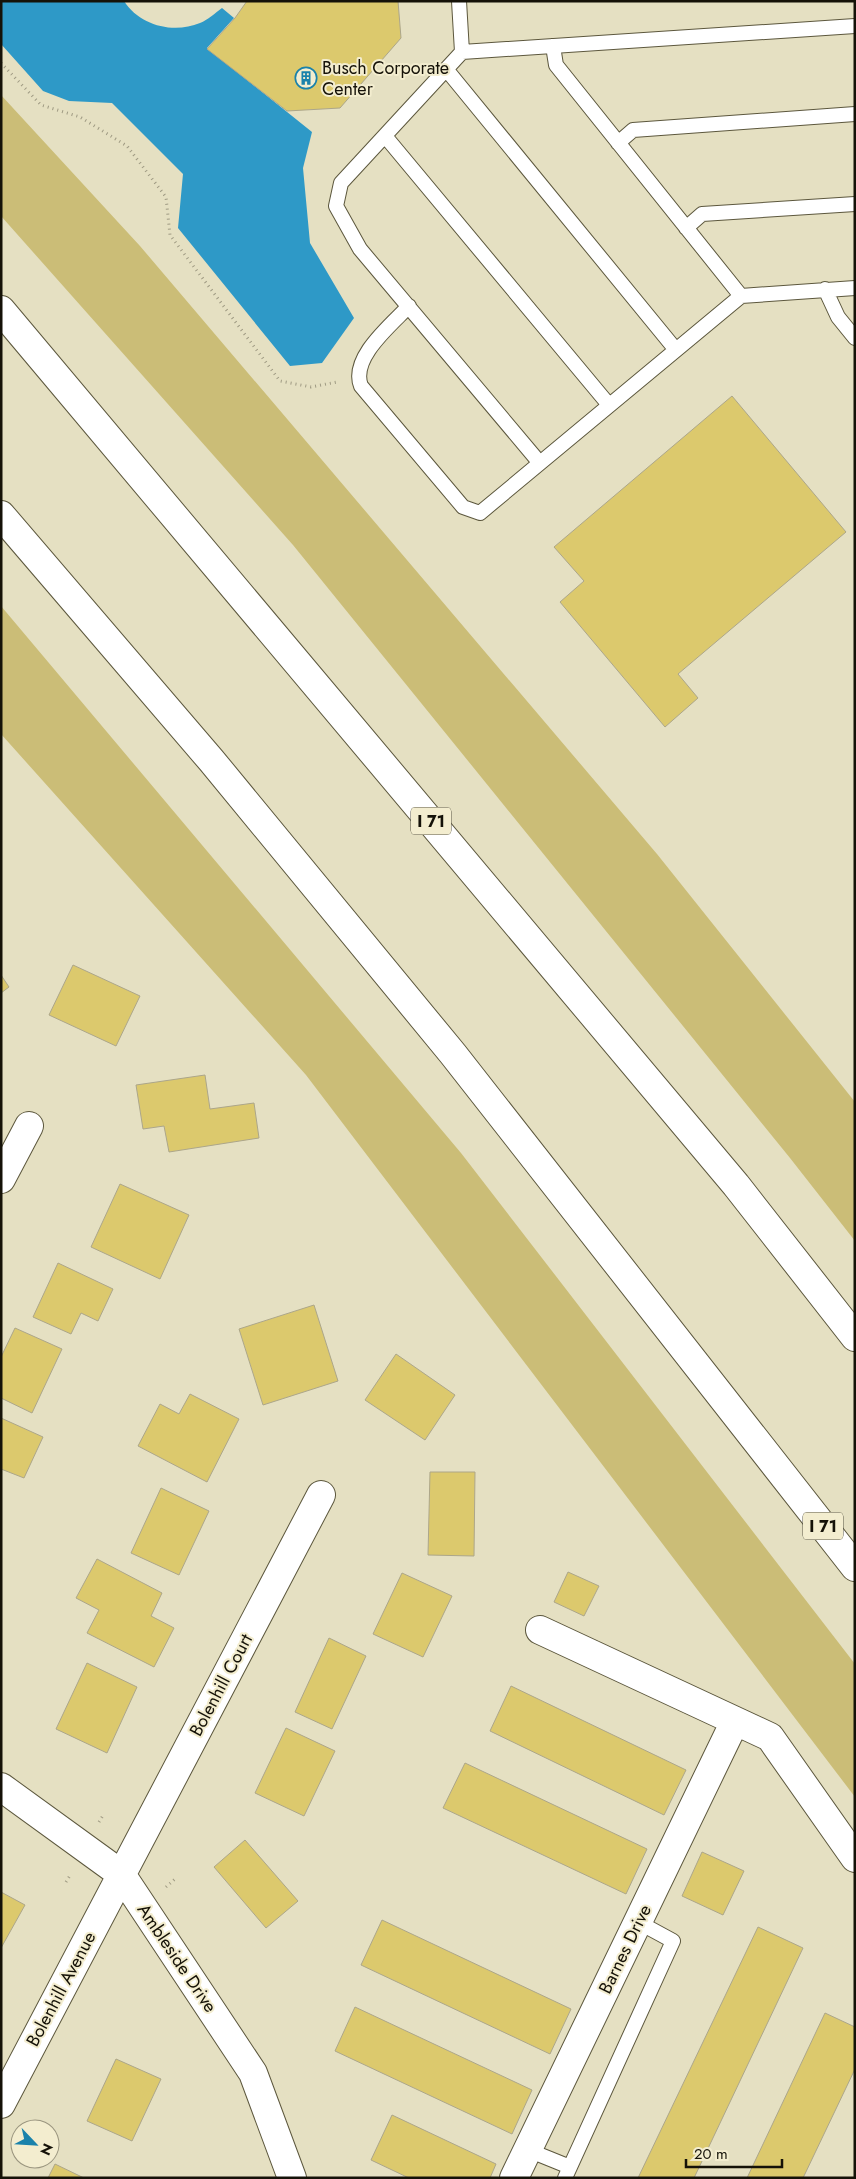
<svg xmlns="http://www.w3.org/2000/svg" width="856" height="2179" font-family="Jost,sans-serif">
<style>
.green{fill:#cbbd77}
.water{fill:#2e99c7}
.building{fill:#dcc96d;stroke:#aca68a}
.lines{fill:none;stroke-linecap:round;stroke-linejoin:round}
.service-casing{stroke:#5c573d;stroke-width:16}
.minor-casing{stroke:#5c573d;stroke-width:30}
.motorway-casing{stroke:#5c573d;stroke-width:30}
.path{stroke:#9f9a83;stroke-width:3;stroke-dasharray:1 4;stroke-linecap:butt}
.service{stroke:#fff;stroke-width:14}
.minor{stroke:#fff;stroke-width:28}
.motorway{stroke:#fff;stroke-width:28}
.labels{text-anchor:middle;dominant-baseline:central;stroke-width:4;stroke-linejoin:round;paint-order:stroke}
.shield{fill:#f3edcf;stroke:#585444;stroke-width:1}
.shield-label{font-size:16px;font-weight:bold;fill:#151208}
.poi-label{font-size:18px;fill:#151208;stroke:#f3edcf;text-anchor:start}
.street-label{font-size:18px;fill:#151208;stroke:#f3edcf}
</style>
<rect width="100%" height="100%" fill="#e5e0c2"/>
<path class="green" d="M1,95L140,246L657,854L855,1102V1241L790,1158L293,545L1,216Z
M1,606L461,1153L855,1664V1797L306,1075L1,734Z"/>
<path class="water" d="M1,1H124C140,26 174,34 200,23C208,20 215,13 222,8L234,18L207,48L312,132L303,168L310,243L354,318L322,363L290,366L178,228L183,174L112,103L69,101L43,91L1,44Z"/>
<path class="building" d="M247,1H398L401,38L340,108L287,111L207,49L235,18Z
M732,396L846,532L678,674L698,698L665,727L560,602L584,581L554,547Z
M73,965L140,996L116,1046L49,1015Z
M1,975L9,987L1,993Z
M205,1075L210,1109L254,1103L259,1138L169,1152L164,1126L143,1129L136,1085Z
M120,1184L189,1215L160,1279L91,1247Z
M58,1263L113,1289L98,1321L81,1313L71,1334L33,1317Z
M314,1305L338,1381L263,1405L239,1329Z
M15,1328L62,1349L32,1413L1,1398V1357Z
M396,1354L455,1395L425,1440L365,1400Z
M190,1394L239,1419L207,1482L138,1446L160,1404L179,1414Z
M1,1418L43,1437L24,1478L1,1469Z
M430,1472H475L474,1556L428,1555Z
M161,1488L209,1511L179,1575L131,1553Z
M97,1559L162,1593L151,1616L174,1628L154,1667L87,1633L99,1610L76,1598Z
M568,1572L599,1586L584,1616L554,1602Z
M402,1573L452,1596L423,1657L373,1634Z
M329,1638L366,1656L332,1729L295,1712Z
M87,1663L137,1687L107,1753L56,1729Z
M511,1686L686,1770L664,1815L490,1731Z
M286,1728L335,1751L304,1816L255,1793Z
M465,1763L647,1849L626,1894L443,1808Z
M245,1840L298,1901L266,1928L214,1867Z
M702,1852L744,1871L723,1915L682,1896Z
M1,1892L25,1905L1,1948Z
M382,1920L571,2009L550,2054L361,1965Z
M758,1927L803,1948L694,2178H638Z
M355,2007L532,2090L512,2134L335,2051Z
M825,2013L855,2027V2069L803,2178H747Z
M116,2059L161,2079L132,2141L87,2121Z
M392,2115L496,2164L490,2178H409L371,2160Z
M55,2164L84,2178H48Z"/>
<g class="lines">
<g class="service-casing">
<path id="service" d="M459,1L462,52L855,26
M553,46L556,65L741,296L855,288
M462,52L341,183L336,206L360,249L539,462
M446,69L676,350
M385,136L609,405
M618,143L633,130L855,114
M686,228L702,214L855,204
M825,289L838,317L855,338
M409,306C391,325 350,358 361,386L463,507L480,513L741,296
M528,2150L570,2167
M565,2178L673,1941L638,1922"/>
</g>
<g class="minor-casing">
<path id="minor" d="M1,1179L29,1126
M540,1630L770,1737L855,1858
M1,1787L121,1874L253,2073L292,2178
M1,2104L321,1495
M514,2178L735,1721"/>
</g>
<g class="motorway-casing">
<path id="motorway" d="M1,310L736,1185L855,1337
M1,515L211,760L453,1054L855,1567"/>
</g>
<path class="path" d="M1,63L41,105L80,117L127,146L166,197L170,235L280,381L311,387L337,382
M99,1822L104,1814
M66,1882L71,1874
M166,1887L175,1879"/>
<use href="#service" class="service"/>
<use href="#minor" class="minor"/>
<use href="#motorway" class="motorway"/>
</g>
<defs>
<g id="building-ring" transform="scale(1.125)"><circle r="9.5" fill="#f3edcf" stroke="#1a82ab" stroke-width="1.5"/><path d="M-4-6H4V6H1V3H-1V6H-4ZM-2.5-4.3h1.7v1.8h-1.7ZM.8-4.3h1.7v1.8H.8ZM-2.5-1h1.7V.8h-1.7ZM.8-1h1.7V.8H.8Z" fill="#1a82ab"/></g>
</defs>
<g fill-rule="evenodd">
<use href="#building-ring" x="306" y="78"/>
</g>
<g class="labels">
<g class="shield">
<rect x="411" y="807.5" width="40" height="27" rx="4"/>
<rect x="803" y="1512.5" width="40" height="27" rx="4"/>
</g>
<g class="shield-label">
<text x="431" y="821">I 71</text>
<text x="823" y="1526">I 71</text>
</g>
<g class="poi-label">
<text x="322" y="68">Busch Corporate<tspan x="322" dy="21">Center</tspan></text>
</g>
<g class="street-label">
<text transform="translate(221 1685) rotate(-62)">Bolenhill Court</text>
<text transform="translate(625 1949) rotate(-64)">Barnes Drive</text>
<text transform="translate(177 1958) rotate(56)">Ambleside Drive</text>
<text transform="translate(61 1989) rotate(-62)">Bolenhill Avenue</text>
</g>
</g>
<rect width="856" height="2179" fill="none" stroke="#151208" stroke-width="5"/>
<g transform="translate(35 2144) rotate(115)"><circle r="24" fill="#f3edcf" stroke="#9a957f"/>
<path d="M0-4L9 19L0 12L-9 19Z" fill="#1a82ab"/>
<text y="-8" font-size="14" font-weight="bold" text-anchor="middle" fill="#151208">N</text>
</g>
<path d="M686 2159v8h96v-8" fill="none" stroke="#151208" stroke-width="2.5"/>
<text x="694" y="2159" font-size="15" fill="#151208" stroke="#f3edcf" stroke-width="4" paint-order="stroke">20 m</text>
</svg>
